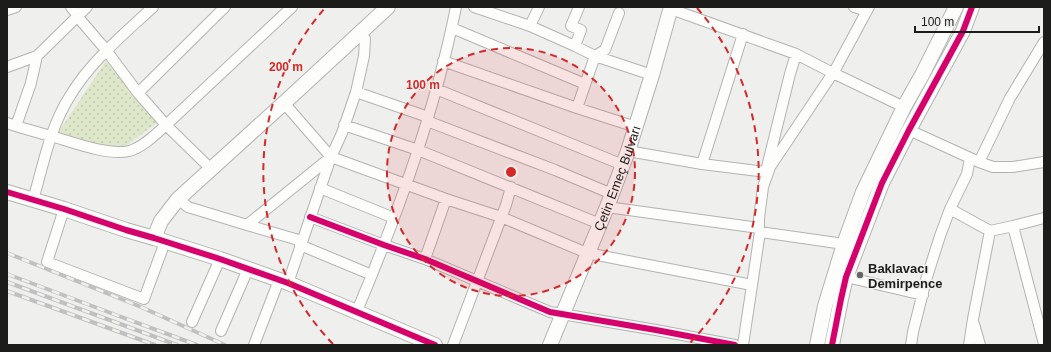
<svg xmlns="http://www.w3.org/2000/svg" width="1051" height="352" font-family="Arial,sans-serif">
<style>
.park{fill:url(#park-dots)}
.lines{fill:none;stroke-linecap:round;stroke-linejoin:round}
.street-casing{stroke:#b2b4b2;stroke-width:12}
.secondary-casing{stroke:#b2b4b2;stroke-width:16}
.street{stroke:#fdfdfc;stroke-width:10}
.secondary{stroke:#fdfdfc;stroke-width:14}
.rail-casing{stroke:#c0c0c0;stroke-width:4}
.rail{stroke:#f0f1ed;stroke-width:2.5;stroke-dasharray:8;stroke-linecap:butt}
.cycleway-casing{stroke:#f0f1ed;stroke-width:8}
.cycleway{stroke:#d6006c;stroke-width:6}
.ring{fill:none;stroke:#d62828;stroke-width:2;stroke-dasharray:7 5}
.poi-dot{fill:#666665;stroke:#f0f1ed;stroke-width:1.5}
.labels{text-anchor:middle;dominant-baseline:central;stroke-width:3;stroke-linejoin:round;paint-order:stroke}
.street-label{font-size:13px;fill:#1c1c1b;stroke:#f0f1ed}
.poi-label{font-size:13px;font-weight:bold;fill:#1c1c1b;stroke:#f0f1ed;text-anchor:start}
.centre{fill:#d62828;stroke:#f0f1ed;stroke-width:2}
.ring-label{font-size:12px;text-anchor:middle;font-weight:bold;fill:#d62828;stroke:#f0f1ed;stroke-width:3;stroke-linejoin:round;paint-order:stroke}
</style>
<defs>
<pattern id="park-dots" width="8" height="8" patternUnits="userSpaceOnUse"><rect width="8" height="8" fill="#dee7c9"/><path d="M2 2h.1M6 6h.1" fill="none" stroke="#bec6ac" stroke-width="1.8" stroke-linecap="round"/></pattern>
</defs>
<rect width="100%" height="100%" fill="#eff0ee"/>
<path class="park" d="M106,61L158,122L126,146L97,145L58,133Z"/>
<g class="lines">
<g class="street-casing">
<path id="street" d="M71,7L75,12L77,16L106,50L138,93L166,125L212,170
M474,7L530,26L575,46L595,56L652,75
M854,7L867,11
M671,9L796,54L833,73L904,107
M7,10L16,7
M530,26L539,7
M452,28L585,84
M575,46L581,30L571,26L579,7
M443,61L577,108L636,127
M7,67L37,56L87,7
M436,89L623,165
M356,92L428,117
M138,93L225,7
M577,108L595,56L605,50L619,13
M427,121L555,170L612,194
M7,123C21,128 36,132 51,136C72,142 108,156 129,151C142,148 156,134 166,125L292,7
M344,125L418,150L600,224
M16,126L31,83L37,56
M909,130L979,162L993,167H1013L1044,162
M628,151L702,164L766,172
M331,157L446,199L501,217L587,253L752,285
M979,162L1010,98L1044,42
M702,164L743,34
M767,167L790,74L796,54
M320,188L394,218
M178,199L188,207L247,225L302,241
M33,200C43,166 50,127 70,96C91,61 123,35 153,7
M607,207L759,228L760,232L743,345
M64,209L47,262L144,299L165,242
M950,209L990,231L1013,226L1044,218
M310,217L384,245L425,259L550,312L656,330L735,345
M247,225L331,157L284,103
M1013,226L1044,344
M759,228V218L763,187L770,167L835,70L869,7
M760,232L844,244
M300,245L372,275
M425,259L446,199
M846,277L923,295
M288,283L331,157L342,133L356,92L364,56L365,39L361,33
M357,311C398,213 435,112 456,7
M192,322L220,259
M974,324L980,345
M221,331L248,269
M254,345L279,280
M453,345L506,205L511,187
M911,345L913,332L926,280L940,236L950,209L967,174L970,158
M969,345L973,319L990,231"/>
</g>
<g class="secondary-casing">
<g id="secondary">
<path d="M7,192L64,209L126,230L154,238L220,259L288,283L435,345"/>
<path d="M154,238L161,221L178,199L284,103L388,7"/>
<path id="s1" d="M550,345L607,207L628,151L652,75L671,7"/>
<path d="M817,345L825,306L844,244L863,192L904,107L922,75L956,7"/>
<path d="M832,345L841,299L846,277L882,183L909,130L963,31L972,7"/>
</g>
</g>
<use href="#street" class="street"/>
<use href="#secondary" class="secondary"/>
<g class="rail-casing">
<path id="rail" d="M7,253L141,307L225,345
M7,274L108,312L197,345
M7,282L177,345
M7,291L155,345"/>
</g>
<use href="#rail" class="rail"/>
<g class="cycleway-casing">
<path id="cycleway" d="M7,192L64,209L126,230L154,238L220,259L288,283L435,345
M310,217L384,245L425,259L550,312L656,330L735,345
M832,345L841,299L846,277L882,183L909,130L963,31L972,7"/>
</g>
<use href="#cycleway" class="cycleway"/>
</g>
<circle cx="511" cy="172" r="124" fill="#d62828" fill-opacity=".12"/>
<g class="ring">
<circle cx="511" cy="172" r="124"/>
<path d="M333 344A248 248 0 0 1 325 8M697 8A248 248 0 0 1 689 344"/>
</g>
<circle class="poi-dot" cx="860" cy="275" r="4"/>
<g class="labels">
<g class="street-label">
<text stroke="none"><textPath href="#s1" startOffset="180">Çetin Emeç Bulvarı</textPath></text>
</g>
<g class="poi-label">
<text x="868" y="268">Baklavacı<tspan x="868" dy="15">Demirpence</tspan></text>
</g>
</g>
<circle cx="511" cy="172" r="6" class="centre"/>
<g class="ring-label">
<text x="286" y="71">200 m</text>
<text x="423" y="89">100 m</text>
</g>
<rect width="1051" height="352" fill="none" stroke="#1c1c1b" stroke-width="16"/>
<path d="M915 26v6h124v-6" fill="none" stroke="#1c1c1b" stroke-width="2"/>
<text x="921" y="26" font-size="12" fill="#1c1c1b" stroke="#f0f1ed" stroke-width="3" paint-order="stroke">100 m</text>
</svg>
